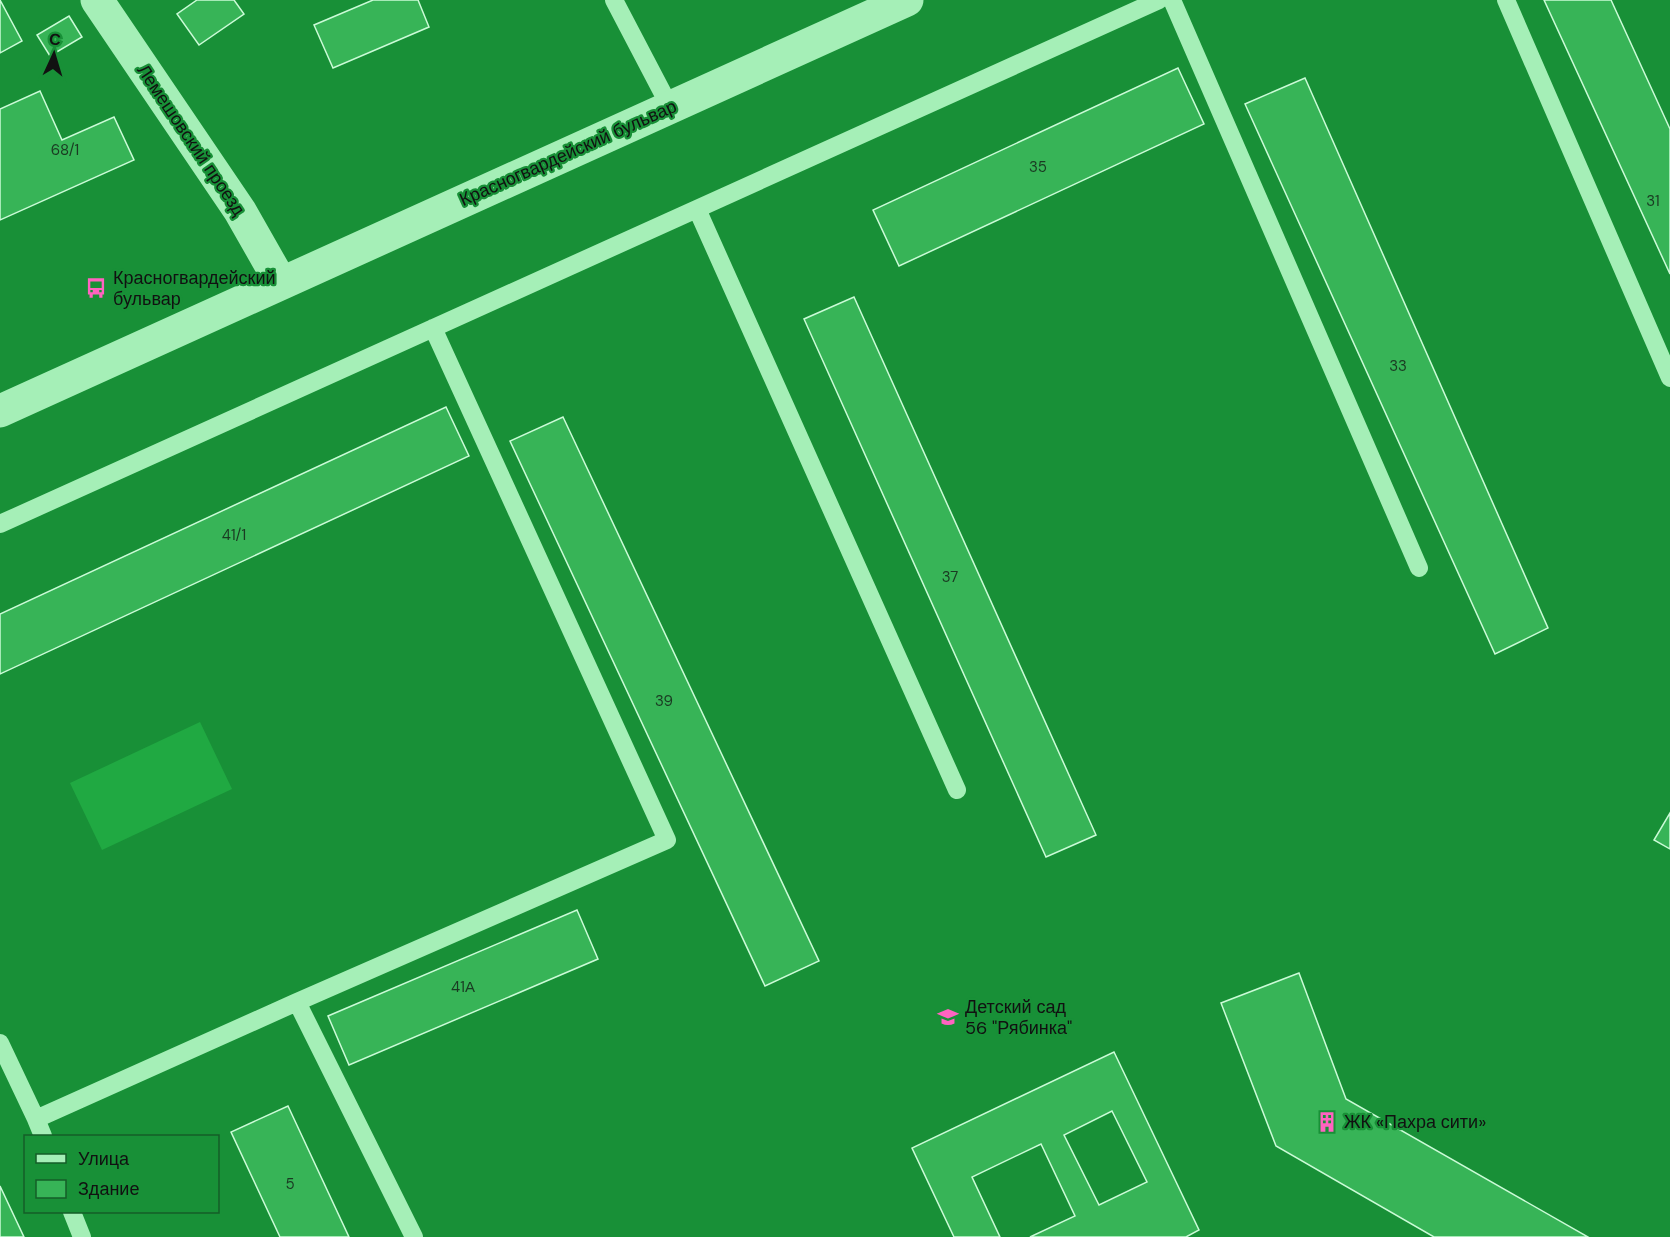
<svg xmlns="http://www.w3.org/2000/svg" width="1670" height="1237" font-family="'DM Sans',sans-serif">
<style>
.pitch{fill:#20a942}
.building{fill:#37b457;stroke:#cbfbd7;stroke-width:1.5;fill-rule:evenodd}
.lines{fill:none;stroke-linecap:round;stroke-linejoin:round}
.service{stroke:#a5efb7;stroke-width:18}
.minor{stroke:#a5efb7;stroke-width:33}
.tertiary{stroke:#a5efb7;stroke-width:33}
.labels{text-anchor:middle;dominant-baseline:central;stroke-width:4.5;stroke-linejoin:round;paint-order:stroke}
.number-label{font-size:15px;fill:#1a3a22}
.street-label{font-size:18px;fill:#111;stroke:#189037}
.poi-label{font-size:18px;fill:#111;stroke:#189037;text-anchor:start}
</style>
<rect width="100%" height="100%" fill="#189037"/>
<path class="pitch" d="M200,722L232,789L102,850L70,783Z"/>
<path class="building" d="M0,0L22,41L0,53Z
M197,0H234L244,14L199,45L177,14Z
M373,0H418L429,27L333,68L314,25Z
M1544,0H1611L1670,129V274Z
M69,16L82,37L50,56L37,35Z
M1178,68L1204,124L899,266L873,210Z
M1305,78L1548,628L1495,654L1245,104Z
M40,91L62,140L114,117L134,160L0,220V109Z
M854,297L1096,835L1046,857L804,319Z
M446,407L469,456L0,674V614Z
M563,417L819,961L765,986L510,441Z
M1670,813V849L1654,840Z
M577,910L598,959L349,1065L328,1016Z
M1299,973L1346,1099L1588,1237H1434L1276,1146L1221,1003Z
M1114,1052L1199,1230L1186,1237H1030L1075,1216L1041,1144L972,1177L1000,1237H954L912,1148ZM1112,1111L1147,1182L1099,1205L1064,1135Z
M288,1106L349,1237H280L231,1132Z
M0,1186L24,1237H0Z"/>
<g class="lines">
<path class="service" d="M614,0L670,107
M1172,0L1419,568
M1506,0L1670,378
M697,209L957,790
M0,524L1159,0
M0,1043L36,1119
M43,1136L36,1119L297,1002
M72,1212L82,1237
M414,1237L297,1002L667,840L433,328"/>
<path class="minor" d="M97,0L240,211L281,283"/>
<path class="tertiary" d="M0,411L907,0"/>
</g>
<defs>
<g id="bus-bare" transform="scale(1.62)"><path d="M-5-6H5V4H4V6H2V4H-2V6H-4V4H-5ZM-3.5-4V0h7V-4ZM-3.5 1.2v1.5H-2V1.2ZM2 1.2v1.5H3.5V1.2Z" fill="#ff63c0" stroke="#189037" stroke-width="2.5" paint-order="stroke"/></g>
<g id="school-bare" transform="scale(1.62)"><path d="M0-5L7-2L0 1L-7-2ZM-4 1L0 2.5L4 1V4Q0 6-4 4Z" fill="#ff63c0" stroke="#189037" stroke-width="2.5" paint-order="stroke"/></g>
<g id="building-bare" transform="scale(1.62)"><path d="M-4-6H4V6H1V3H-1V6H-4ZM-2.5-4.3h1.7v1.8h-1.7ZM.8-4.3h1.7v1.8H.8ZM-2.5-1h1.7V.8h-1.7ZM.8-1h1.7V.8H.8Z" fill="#ff63c0" stroke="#189037" stroke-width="2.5" paint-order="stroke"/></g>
</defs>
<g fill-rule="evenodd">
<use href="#bus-bare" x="96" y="288"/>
<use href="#school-bare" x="948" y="1017"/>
<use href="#building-bare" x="1327" y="1122"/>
</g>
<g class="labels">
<g class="number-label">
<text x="65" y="150">68/1</text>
<text x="1038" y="167">35</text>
<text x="1653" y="201">31</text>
<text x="1398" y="366">33</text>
<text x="234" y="535">41/1</text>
<text x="950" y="577">37</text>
<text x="664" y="701">39</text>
<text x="463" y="987">41А</text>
<text x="290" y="1184">5</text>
</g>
<g class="street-label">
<text transform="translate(191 140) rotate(56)">Лемешовский проезд</text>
<text transform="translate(568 153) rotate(-24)">Красногвардейский бульвар</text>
</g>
<g class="poi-label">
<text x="113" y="278">Красногвардейский<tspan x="113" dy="21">бульвар</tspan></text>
<text x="965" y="1007">Детский сад<tspan x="965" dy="21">56 "Рябинка"</tspan></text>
<text x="1344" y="1122">ЖК «Пахра сити»</text>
</g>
</g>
<rect x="24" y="1135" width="195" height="78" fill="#189037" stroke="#155d28" stroke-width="1.5"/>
<rect x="36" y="1154" width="30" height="9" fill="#a5efb7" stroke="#155d28" stroke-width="1.5"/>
<text x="78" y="1165" font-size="18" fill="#111111">Улица</text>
<rect x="36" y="1180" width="30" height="18" fill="#37b457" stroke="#155d28" stroke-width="1.5"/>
<text x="78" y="1195" font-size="18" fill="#111111">Здание</text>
<g transform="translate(54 54) rotate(4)" stroke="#189037" stroke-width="4.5" paint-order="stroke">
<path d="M0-4.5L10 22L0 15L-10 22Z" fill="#111111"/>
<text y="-9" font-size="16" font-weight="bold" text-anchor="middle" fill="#111111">С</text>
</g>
</svg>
